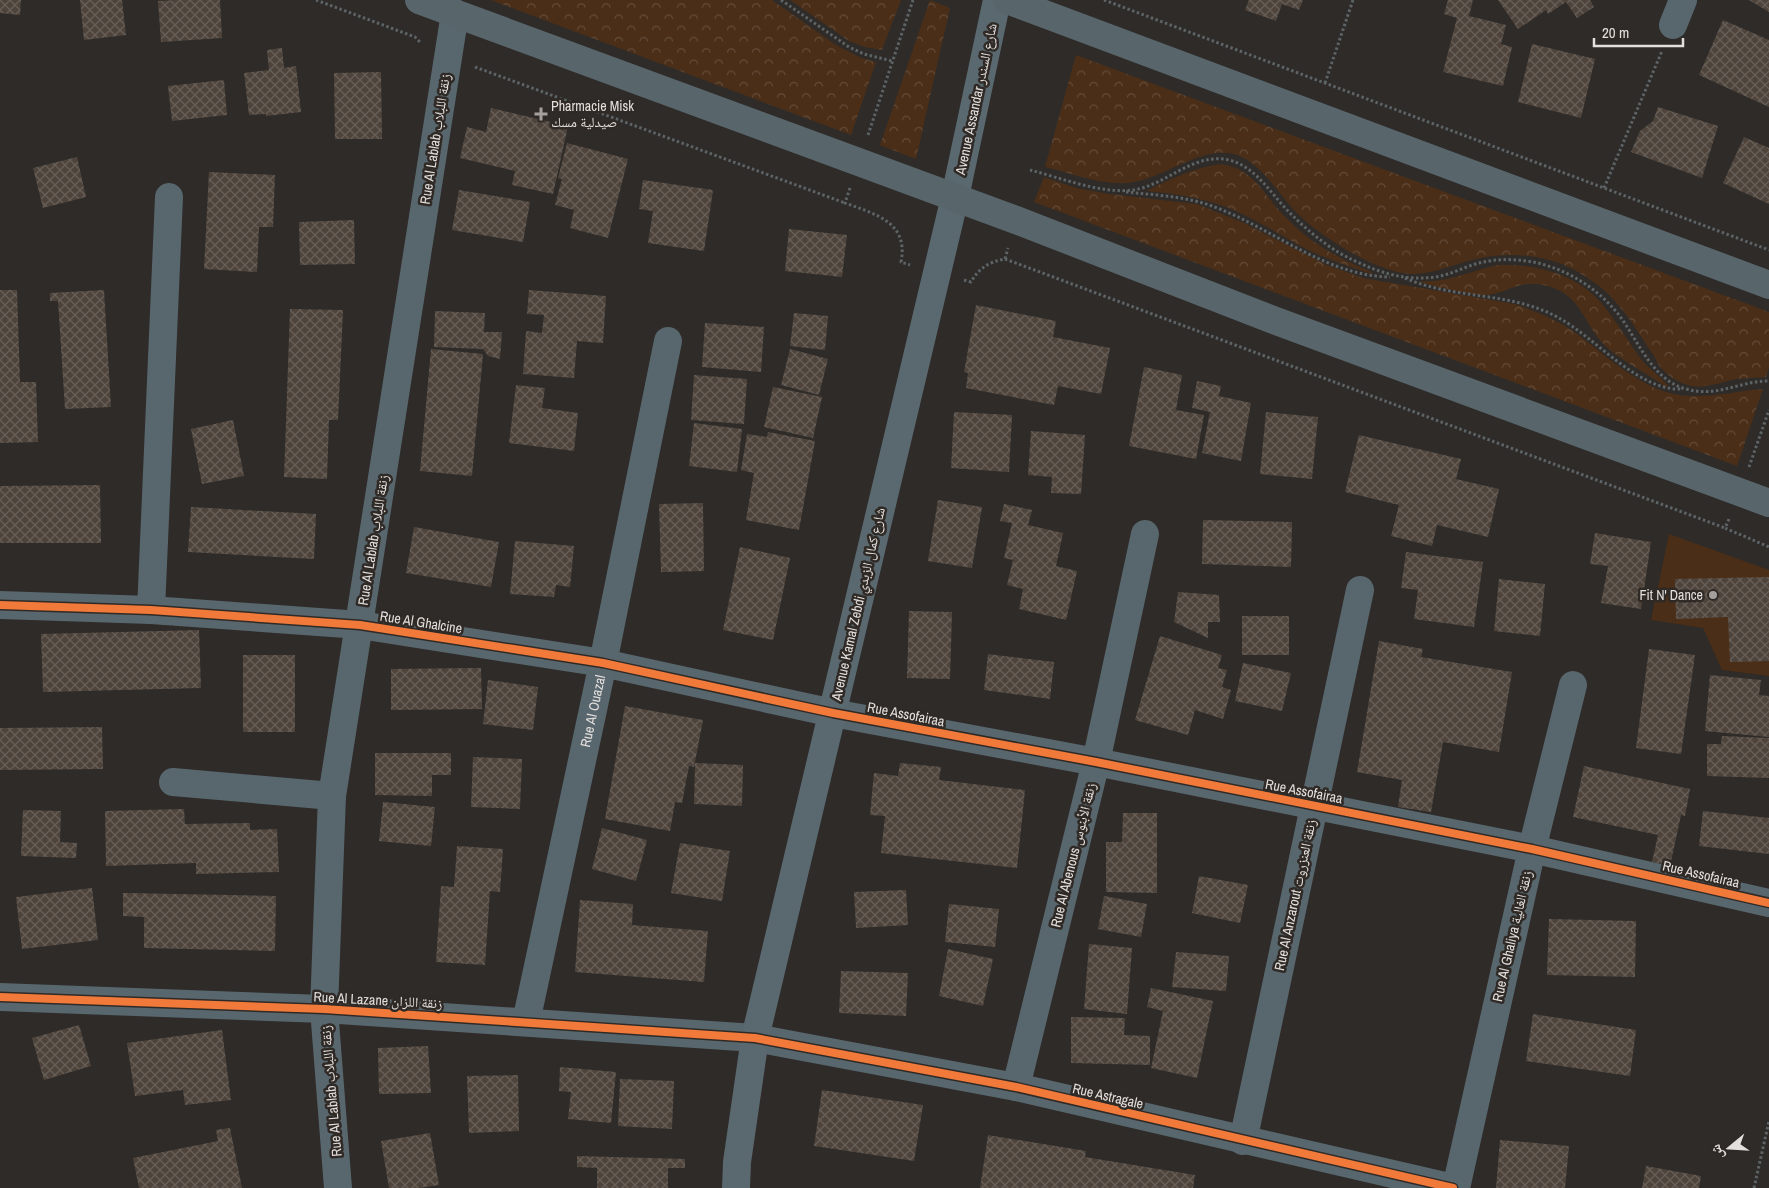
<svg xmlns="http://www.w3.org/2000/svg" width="1769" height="1188" font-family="'Archivo Narrow','Noto Naskh Arabic',sans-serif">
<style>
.park{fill:url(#park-crowns)}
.garden{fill:#4a2e18}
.building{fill:url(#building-cross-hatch)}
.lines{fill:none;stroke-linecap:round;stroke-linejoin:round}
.path{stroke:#5d6467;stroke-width:3;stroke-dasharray:2.5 2.5;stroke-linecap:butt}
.street{stroke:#58666d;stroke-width:28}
.secondary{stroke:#5a686f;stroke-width:28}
.primary{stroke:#58666c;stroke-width:28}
.cycleway-casing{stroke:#302a26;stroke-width:11}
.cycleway{stroke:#f17a3a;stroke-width:8}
.poi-dot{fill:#a4a09e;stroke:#302a26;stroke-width:2}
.labels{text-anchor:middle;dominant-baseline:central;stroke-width:5;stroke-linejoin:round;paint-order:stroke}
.street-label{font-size:14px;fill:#e3dfdd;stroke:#302a26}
.poi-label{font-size:14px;fill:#e3dfdd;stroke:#302a26;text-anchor:start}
</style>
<defs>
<pattern id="park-crowns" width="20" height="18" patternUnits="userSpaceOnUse" patternTransform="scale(1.25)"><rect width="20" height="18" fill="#4a2e18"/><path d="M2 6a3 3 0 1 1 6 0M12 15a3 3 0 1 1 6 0" fill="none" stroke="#644c39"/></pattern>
<pattern id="building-cross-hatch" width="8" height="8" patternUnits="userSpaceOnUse" patternTransform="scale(1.25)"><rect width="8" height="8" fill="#4e443c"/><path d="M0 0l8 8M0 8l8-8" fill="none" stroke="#675f58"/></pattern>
</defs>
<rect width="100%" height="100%" fill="#2e2b28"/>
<path class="park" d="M491,0H772L836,45L861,58L876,62L851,135Z
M790,0H901L882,50L865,47L849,41Z
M930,0L950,8L916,159L880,145Z
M1076,55L1769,312V367L1766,377C1756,378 1746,378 1737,379C1722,382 1707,388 1692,386C1680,384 1668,376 1660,367C1657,363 1655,357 1652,353C1640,335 1628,315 1613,299C1599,284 1581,272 1562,264C1532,253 1498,252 1468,261C1446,267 1426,277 1403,273C1370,268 1316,234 1293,209C1276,190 1261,164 1237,155C1201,143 1163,181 1126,183C1101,185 1070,173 1045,167Z
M1222,164C1229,166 1237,167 1243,172C1257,180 1267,196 1277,208C1284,216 1292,223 1299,230C1320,248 1346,262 1372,272L1371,274C1351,267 1330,260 1310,251C1277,234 1246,212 1211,202C1190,196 1168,193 1146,191C1170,179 1195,167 1222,164Z
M1044,177L1076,188L1109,194L1197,204L1244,223L1327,265L1363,278L1515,304C1537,312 1558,320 1577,334C1607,356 1642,390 1680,395C1709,399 1734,391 1763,389L1737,466L1034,202Z
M1498,265C1536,264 1578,274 1603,305C1617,322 1628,341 1641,359C1649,369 1662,377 1668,386L1666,387C1648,374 1627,364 1609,349C1583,328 1584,293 1543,285C1519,280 1509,292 1488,295C1475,296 1434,287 1421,282V281C1449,283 1472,270 1498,265Z"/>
<path class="garden" d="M1669,534L1769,570V676L1722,670L1703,628L1651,620Z"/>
<path class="building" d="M0,0H21L20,15L0,13Z
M80,0H122L126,35L84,40Z
M176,0H220L222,38L161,42L158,1Z
M1249,0H1303L1299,10L1282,4L1276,21L1245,10Z
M1448,0H1473L1469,16L1506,25L1501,44L1512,47L1503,86L1443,72L1457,18L1444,14Z
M1498,0H1590L1594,7L1577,18L1566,2L1548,14L1546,10L1518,29Z
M1749,0H1769V12Z
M1723,20L1769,40V107L1699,75Z
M1532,44L1595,59L1581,118L1518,102Z
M282,48L284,68L296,66L301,112L266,116V114L249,115L244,73L269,70L267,50Z
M381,72L382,139H335L334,73Z
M224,80L227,115L172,121L168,86Z
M1658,107L1718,126L1702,178L1631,152L1640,131L1653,121Z
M491,108L568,126L553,194L512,185L515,171L460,158L467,127L486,132Z
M1744,137L1769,148V204L1723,183Z
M567,143L628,159L608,238L570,228L574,210L555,205L562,179L558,178Z
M77,157L86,197L43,208L33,168Z
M209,172L275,175L273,227H259L257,272L204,269Z
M643,180L713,190L704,251L648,243L653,211L639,209Z
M459,190L530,202L523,242L452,230Z
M354,220L355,264L300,265L299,222Z
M789,229L847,235L842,277L785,271Z
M0,290H17L20,382H36L38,442L0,443Z
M104,290L111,407L65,409L58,301H50V293Z
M529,290L606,296L603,343L577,341L574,378L523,374L526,331L542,333L544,315L527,314Z
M976,305L1056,321L1053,337L1110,348L1101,394L1058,386L1054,405L966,388L968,373L964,372Z
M290,309L343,310L338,420H329L327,479L284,477Z
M435,311L485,313L484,332H502L500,359L488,356L483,349L434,347Z
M794,313L828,316L825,350L790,346Z
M705,323L764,327L761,372L702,367Z
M431,349L483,354L472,476L420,471Z
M790,349L828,359L819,395L781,385Z
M1144,367L1182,375L1176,410L1204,415L1196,459L1129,446Z
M694,375L747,379L744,424L691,420Z
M1197,381L1221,386L1219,396L1251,403L1241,461L1202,453L1210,412L1192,408Z
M516,385L545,388L542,408L578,413L574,451L509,443Z
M773,387L822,397L813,438L764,427Z
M954,412L1012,415L1009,472L951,468Z
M1266,412L1318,417L1312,479L1260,474Z
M233,420L244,476L202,484L191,429Z
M694,423L742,429L737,472L689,466Z
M1031,431L1085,435L1081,494L1051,493L1052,477L1028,475Z
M768,432L815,441L799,530L746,520L754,473L741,470L747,434L767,437Z
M1359,435L1461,459L1456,479L1499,489L1488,537L1437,525L1432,546L1391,536L1399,505L1345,492Z
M100,485L101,543H0V486Z
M938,500L982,507L972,568L928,561Z
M703,503L704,571L661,572L659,504Z
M1004,504L1032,510L1028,525L1063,533L1056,566L1077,571L1066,620L1019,609L1023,589L1007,585L1013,560L1004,558L1012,523L1000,521Z
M191,507L316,514L314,559L188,552Z
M1203,520L1292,522L1291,567L1202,564Z
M414,527L499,542L491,587L406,573Z
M1595,533L1651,542L1641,609L1601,603L1608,566L1590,564Z
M515,541L574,546L570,587L556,585L554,597L510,594Z
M740,547L790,558L773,640L723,630Z
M1406,552L1483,562L1474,627L1414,619L1418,590L1401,588Z
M1769,577V661L1730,662L1728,617L1676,619L1675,579Z
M1499,579L1545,584L1540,636L1494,631Z
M1178,592L1219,595L1220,622H1208V638L1174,622Z
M909,611L952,612L950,679L907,678Z
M1242,616H1289V655H1242Z
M199,630L201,688L43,692L41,634Z
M1160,636L1222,655L1218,668L1227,670L1222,687L1231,690L1223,719L1195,710L1188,735L1135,720Z
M1379,641L1423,649L1421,657L1512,672L1499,752L1443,742L1431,812L1398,807L1402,780L1357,772Z
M1649,649L1695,655L1681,754L1636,748Z
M988,654L1054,662L1050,699L984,690Z
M243,655H295V732H243Z
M1243,663L1291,673L1282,711L1235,701Z
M481,668L482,709L391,710V669Z
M1710,675L1761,680L1759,695L1769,696V737L1705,731Z
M488,680L538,687L533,730L483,724Z
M625,706L703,720L694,767L689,766L682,803L675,802L670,831L605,819Z
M102,727L103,769L0,770V728Z
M1722,736L1769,738V778L1707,776V744H1721Z
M375,753H451V775H432V796L375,795Z
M473,757L522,759L520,809L471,807Z
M695,763L743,765L742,806L694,804Z
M900,763L941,767L939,780L1025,790L1017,868L881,853L885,816L870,815L874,773L898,776Z
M1584,766L1690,789L1685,816L1681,815L1670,866L1652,862L1658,835L1573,817Z
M383,802L435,807L431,846L379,841Z
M184,809L185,824L250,823V830L277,829L279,872L196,874V863L106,866L105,811Z
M23,810L61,811L60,842L77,843L76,858L21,856Z
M1703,811L1769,818V854L1699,846Z
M1123,813H1157V893L1106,892V842H1122Z
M602,828L647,840L636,881L592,869Z
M680,843L730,851L722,901L671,893Z
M457,846L503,849L500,892L490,891L485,965L436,962L441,886L454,887Z
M1199,876L1248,885L1240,923L1192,913Z
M92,888L98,940L22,949L16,897Z
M906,890L908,925L856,928L854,892Z
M123,893L276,896L275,951L144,948V917L123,916Z
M1104,896L1147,904L1141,937L1098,929Z
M580,900L633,904L632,925L708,931L704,982L575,972Z
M949,904L999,909L995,947L945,942Z
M1549,919L1636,921L1635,977L1547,975Z
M1089,944L1132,948L1127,1014L1084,1009Z
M948,949L993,959L983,1006L939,996Z
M1176,952L1229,956L1226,991L1172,987Z
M841,971L908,973L906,1016L839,1013Z
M1151,988L1213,1001L1197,1078L1151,1068L1163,1011L1147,1007Z
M1533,1014L1636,1030L1630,1076L1526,1061Z
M1071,1017L1125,1018L1124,1035L1150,1036V1065L1071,1063Z
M79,1025L91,1066L44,1080L32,1038Z
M222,1030L231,1100L185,1105L183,1090L135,1096L127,1043Z
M428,1046L431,1093L379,1094L378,1048Z
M560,1067L616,1072L611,1123L568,1119L571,1092L559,1091Z
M518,1075L519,1131L469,1133L467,1076Z
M620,1079L674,1081L672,1129L618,1126Z
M822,1090L923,1105L914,1161L814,1146Z
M230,1128L242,1188H139L133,1158L218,1141L216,1130Z
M430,1133L439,1185L418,1188H389L381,1141Z
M988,1135L1086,1151L1085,1157L1195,1175L1193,1188H980Z
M1500,1140L1569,1146L1565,1188H1496Z
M577,1156L685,1159V1168H668V1188H597V1168L577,1167Z
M1646,1166L1701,1176L1699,1188H1642Z"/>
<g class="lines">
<path class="path" d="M316,0L415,37L421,43
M781,0L849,47L864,54L892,61
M1104,0L1769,250
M475,67L845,203
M1325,83L1353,0
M868,135L913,0
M1030,170C1061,178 1101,194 1133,190C1167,185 1193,152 1229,160C1257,167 1272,196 1292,215C1309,232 1331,250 1353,260C1380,273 1405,281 1435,277C1450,275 1464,267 1479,263C1498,258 1519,259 1538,263C1570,271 1598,289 1619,315C1638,340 1652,380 1686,389C1717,398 1739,381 1769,381
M850,188L845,203C875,214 909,222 901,262L910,265
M1604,188L1662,51
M1126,192C1154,195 1184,196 1212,206C1271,227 1325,276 1390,277
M1005,259L1725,528
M1405,278C1455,300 1511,291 1559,318C1596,338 1639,392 1683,389
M964,280L971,282C979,268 989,262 1005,259L1008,248
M1749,467L1769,410
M1729,519L1725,528L1769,547
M1754,1188L1769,1121"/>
<g class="street">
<path d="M1673,25L1683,0"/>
<path d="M0,605L151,610L360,625L603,663L833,713L1096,762L1532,849L1769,903"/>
<path d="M151,610L169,197"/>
<path d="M173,782L332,796"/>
<path d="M0,997L324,1009L755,1038L1016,1087L1453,1188"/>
<path id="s1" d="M526,1022L603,663L668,341"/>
<path d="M1016,1087L1096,762L1145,534"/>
<path d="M1243,1141L1360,590"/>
<path d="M338,1188L324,1009L332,796L455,13"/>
<path d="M1456,1188L1532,849L1573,685"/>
</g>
<path class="secondary" d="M736,1188L737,1162L755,1038L955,197L997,0"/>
<path class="primary" d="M419,0L1016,220L1276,321L1769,503
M1007,0L1769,285"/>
<g class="cycleway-casing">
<path id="cycleway" d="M0,605L151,610L360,625L603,663L833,713L1096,762L1532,849L1769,903
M0,997L324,1009L755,1038L1016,1087L1453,1188"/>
</g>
<use href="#cycleway" class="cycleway"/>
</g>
<g class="poi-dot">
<path d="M538.5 106.5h5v5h5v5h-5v5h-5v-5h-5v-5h5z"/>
<circle cx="1713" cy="595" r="5"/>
</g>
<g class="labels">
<g class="street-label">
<text transform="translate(976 99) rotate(-78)">Avenue Assandar شارع السندر</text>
<text transform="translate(435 139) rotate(-81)">Rue Al Lablab زنقة اللبلاب</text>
<text transform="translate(373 540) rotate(-81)">Rue Al Lablab زنقة اللبلاب</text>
<text transform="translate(858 604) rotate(-77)">Avenue Kamal Zebdi شارع كمال الزبدي</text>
<text transform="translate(421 622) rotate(9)">Rue Al Ghalcine</text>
<text stroke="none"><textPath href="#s1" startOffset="318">Rue Al Ouazal</textPath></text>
<text transform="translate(906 714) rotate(11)">Rue Assofairaa</text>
<text transform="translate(1304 791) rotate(11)">Rue Assofairaa</text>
<text transform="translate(1073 855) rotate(-76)">Rue Al Abenous زنقة الأبنوس</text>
<text transform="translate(1701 874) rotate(13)">Rue Assofairaa</text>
<text transform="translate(1295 895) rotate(-78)">Rue Al Anzarout زنقة العنزروت</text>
<text transform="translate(1512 936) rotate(-77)">Rue Al Ghaliya زنقة الغالية</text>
<text transform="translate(378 1000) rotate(3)">Rue Al Lazane زنقة اللزان</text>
<text transform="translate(331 1091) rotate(-95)">Rue Al Lablab زنقة اللبلاب</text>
<text transform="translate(1108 1096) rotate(13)">Rue Astragale</text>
</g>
<g class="poi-label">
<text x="551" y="106">Pharmacie Misk<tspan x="551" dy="16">صيدلية مسك</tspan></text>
<text x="1703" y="595" text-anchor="end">Fit N' Dance</text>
</g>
</g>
<g transform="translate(1729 1148) rotate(252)" stroke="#302a26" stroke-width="4" paint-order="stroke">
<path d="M0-4L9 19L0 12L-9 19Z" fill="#e3dfdd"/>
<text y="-8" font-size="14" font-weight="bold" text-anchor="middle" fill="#e3dfdd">ش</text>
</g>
<path d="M1594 38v8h89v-8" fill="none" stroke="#e3dfdd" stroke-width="2.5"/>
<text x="1602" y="38" font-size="15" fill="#e3dfdd" stroke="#302a26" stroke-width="4" paint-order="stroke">20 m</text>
</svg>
